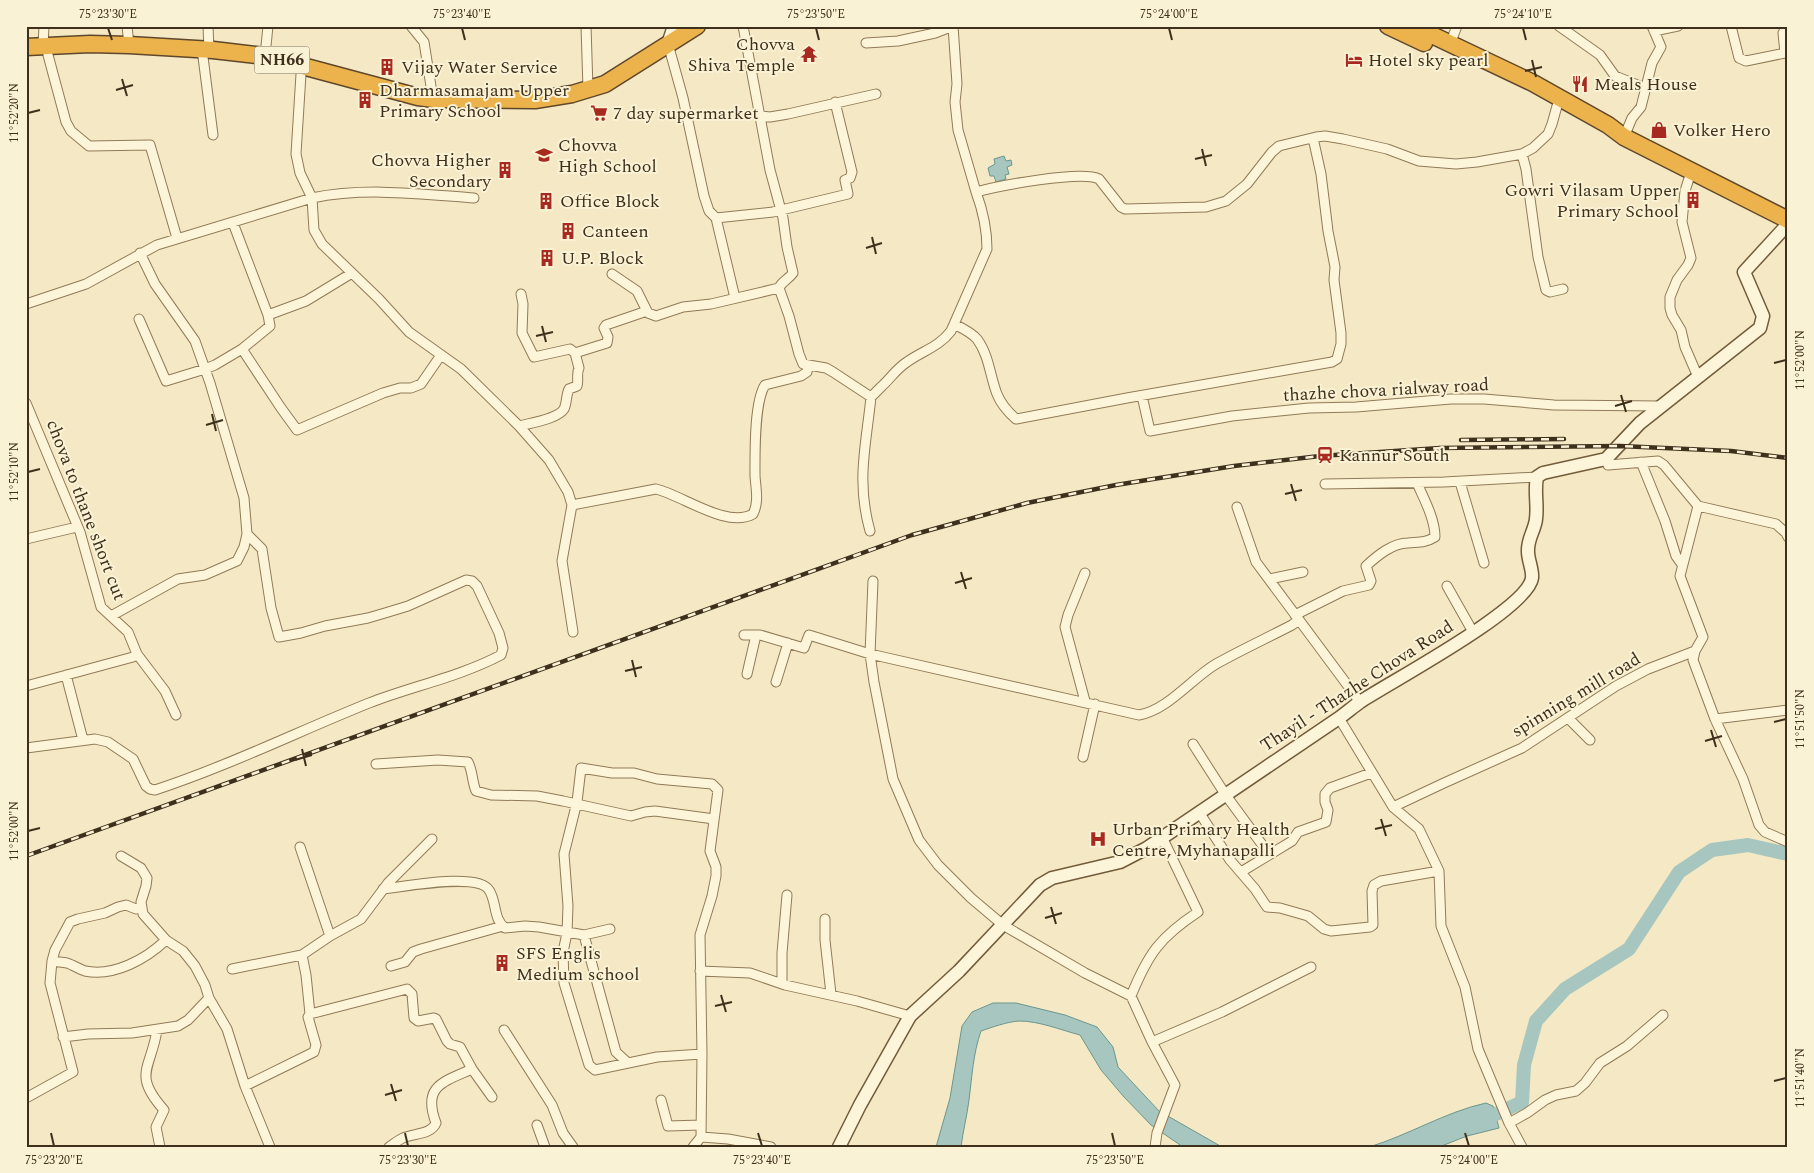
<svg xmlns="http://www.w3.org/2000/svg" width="1814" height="1173" font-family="Spectral,serif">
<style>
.water{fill:#a6c6bf;stroke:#6b968f}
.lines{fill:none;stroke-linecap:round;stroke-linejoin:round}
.river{stroke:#a6c6bf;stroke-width:14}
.street-casing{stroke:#917a57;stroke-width:11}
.secondary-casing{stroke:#735b3a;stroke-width:15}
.highway-casing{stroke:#5f472c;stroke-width:19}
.street{stroke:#fdf5d9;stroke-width:9}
.secondary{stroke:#fdf5d9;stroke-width:12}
.highway{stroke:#ecb24b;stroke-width:16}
.rail-casing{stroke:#3f301d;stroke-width:4.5}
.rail{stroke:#faf2d5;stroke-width:2.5;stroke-dasharray:8;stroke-linecap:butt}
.ticks{fill:none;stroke:#3f301d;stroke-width:2}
.labels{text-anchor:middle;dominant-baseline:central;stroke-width:4;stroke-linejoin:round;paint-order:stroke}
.shield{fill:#faf2d5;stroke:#776a54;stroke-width:1}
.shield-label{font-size:16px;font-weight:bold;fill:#3f301d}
.poi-label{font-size:18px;fill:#3f301d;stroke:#faf2d5;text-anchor:start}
.street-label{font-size:18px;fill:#3f301d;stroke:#faf2d5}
.neatline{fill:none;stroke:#3f301d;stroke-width:2}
.ticks-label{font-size:12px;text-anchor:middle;fill:#3f301d}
</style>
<rect width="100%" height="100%" fill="#f4e9c4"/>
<path class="water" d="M1004,156L1006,161L1011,160L1012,165L1007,167L1009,174L1005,175L1006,179L996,182L994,176H990L988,168L995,164L994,159Z
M993,1003H1016L1065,1015L1097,1027L1113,1047L1118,1067L1159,1111L1222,1147H1183L1151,1125L1124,1097L1101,1070L1080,1035C1061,1030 1039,1021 1019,1021C1006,1022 993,1027 981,1031C973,1054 972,1077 969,1100C967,1116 963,1131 961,1147H936L950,1098L962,1026L972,1012Z
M1486,1103L1493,1106L1499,1128L1467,1136L1439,1147H1369C1409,1135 1445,1112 1486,1103Z"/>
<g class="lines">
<path class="river" d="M1479,1122L1522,1102L1524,1065L1536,1021L1565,989L1629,949L1679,872L1712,850L1748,845L1788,854"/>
<g class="street-casing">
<path id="street" d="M127,26L129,45
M208,26L209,50
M411,26L424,42L433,99
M586,26L588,89
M743,26L770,170L783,218L787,247L793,273C788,280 782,281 779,288L789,316L799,354L803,364L826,368L833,372L871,397C875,393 878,390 882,386C891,378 896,369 907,362C922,351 939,347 951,331L987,249C987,228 983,211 976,192
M953,26L957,84L955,102L958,130L976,192C998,186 1081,170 1099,179L1121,207L1125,209L1206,207L1226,201L1247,184L1272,152L1279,146L1316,137L1325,136L1343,139L1387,149L1419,161L1431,162L1456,164L1477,162L1522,154L1533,148L1548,134L1552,124L1557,106
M1559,26L1600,55L1615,76L1645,88
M1731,26L1739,58L1746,61L1785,53L1783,33L1787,26
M1654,31L1678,26
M866,43L898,41L935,33L953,26
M668,44L683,98L704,196L709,211L716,218L773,212L848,194L845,180L850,178L852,172L835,102
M1450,44L1457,26
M43,46L44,26
M48,55L66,122L71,131L89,146L150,145L177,238
M265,56L268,26
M203,57L213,135
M301,74L296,154L300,173L312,198L314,230L322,244L379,299L409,332L461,369L519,426L549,460L568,492L572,505L562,561L573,632
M761,116L770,117L788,114L876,94
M1624,137L1632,118L1641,107L1652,63L1661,47L1652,26
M1522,154L1526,169L1538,257L1546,290L1550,292L1563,289
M1691,172L1685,191L1682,222L1691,258L1688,265L1677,280L1670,297V308L1672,315L1681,330L1685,347L1698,377
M716,218L735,298
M233,223L268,315
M612,274L637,291L648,313L656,316L683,307L711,304L779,288
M26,304L86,284L157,245L312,198C364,187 421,194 474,198
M139,319L166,381L205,369L215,365L242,349L270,326L268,315L306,301L352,273
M954,324C962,328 971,332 977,339C989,355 990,376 997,394C1001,404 1008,412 1016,419L1127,398L1332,362L1337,359L1341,344V333L1334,280L1335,267L1328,231L1321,174L1313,138
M242,349L281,408L297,430L383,393L400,388H411L421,384L441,355
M575,353L607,343L608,337L604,328L606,325L647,311
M1142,396L1150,431L1232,416L1309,408L1356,407L1451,399H1484L1554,405L1661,406
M26,403L80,532L101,607L128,632L137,654L165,691L176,715
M519,426C530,423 558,419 564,409C567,403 566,395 569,389L577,386C579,380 576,374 579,368L575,353L570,349L534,357L522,333L523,304L521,294
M1641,462L1665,521L1676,556L1681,563L1683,561
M1460,482L1484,563
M1325,484L1444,482L1537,477
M572,505L656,489C682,495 727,529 753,514C759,502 756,490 755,476C755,454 754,402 765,385L801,376L807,372L808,366
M1698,506L1776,524L1786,533L1788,537
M1237,507L1256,562L1360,702
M870,531C856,481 866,446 871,397
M26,539L77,527
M1085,573L1068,615L1065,627L1085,701
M1269,579L1303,572
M873,581L870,654L874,682L893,779L919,840L938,865L971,898L1003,925L1085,973L1131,996L1152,1042L1175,1085L1157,1133L1155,1147
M1447,586L1473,632
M1295,615L1343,591L1369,585L1371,581L1366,566C1377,556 1392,543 1408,543C1419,542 1425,543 1435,537C1435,519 1424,499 1417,483
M111,616L178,579L205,575L237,561L244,547L247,534
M744,635H760L804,648L809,635L870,654L1139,715C1168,710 1192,678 1216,664C1241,650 1267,638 1292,625L1299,620
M1695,651L1693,660L1715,719L1743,779L1759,825L1765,832L1788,842
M747,674L756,635
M66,675L83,740
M776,682L788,643
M26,686L133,657L137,654
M1339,718L1393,807L1419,829L1439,871L1441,926L1465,987L1478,1049L1509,1123L1522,1147
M1568,718L1590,740
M1715,719L1788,710
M1193,744L1225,794L1269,854
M26,748L95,739L108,742L133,759L146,786L150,789L155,790C228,766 297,732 369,703C413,686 459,677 501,655L503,648L499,633L477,586L472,581L466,580L408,606L385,613L368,618L325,626L301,633L279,637L271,608L262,549L247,534L244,498L210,383L195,341L155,284L140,253
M1083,757L1095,704
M376,764L438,760L468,762C473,772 472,782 476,791L491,795L537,796L563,801L631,816L645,812L655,811L714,819
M1393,807L1444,783L1522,748L1616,686L1648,669L1695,651L1703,637L1680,576L1698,506L1664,465L1658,461L1608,465L1606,459
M1199,812L1230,860L1255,889L1267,907L1280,908L1308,916L1324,929L1331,931L1370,927L1373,925L1372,891L1374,885L1381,881L1439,871
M300,847L330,936
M121,856L141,868L147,878L146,886L141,902L143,914L166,940L183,951L195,966L205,985L209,998L227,1029L245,1086L270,1147
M1241,872L1292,841L1298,832L1326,822L1328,810L1325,802V794L1330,788L1371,773
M383,889C403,887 478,872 489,890C497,902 493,919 505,928L525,926L539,927L584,935L610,929
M825,919V940L831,994
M584,935L616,1052L628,1063
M302,955L306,975L310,1014
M52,961L55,950L70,922L78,919L105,913L118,907L126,905L136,909L141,907
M391,966L405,962L413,952L421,949L503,926
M232,969L302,955L330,936L361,919L388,883L432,839
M700,971L750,973L785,985L857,1001L910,1016
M782,984V953L787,895
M1131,996C1148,954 1160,937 1198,912L1162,837
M157,1030C151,1069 132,1074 164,1110L156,1127L160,1147
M504,1030L552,1105L563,1133L573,1147
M63,1037L88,1034L132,1033L178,1026L188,1020L209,998
M1152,1042L1222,1012L1311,967
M245,1086L314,1052L316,1045L308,1017L310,1014L407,989L412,994L414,1018L418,1021L434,1018L436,1019L447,1041L450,1044L460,1047L472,1069L492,1097
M26,1098L73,1072L50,983L52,961C57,962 62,962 67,963C73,965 79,969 85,971C114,977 146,959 166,940
M661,1100L668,1126L701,1125
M1509,1123L1527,1113L1545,1100L1556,1095L1576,1091L1585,1083L1600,1063L1627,1046L1663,1015
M537,1125L545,1147
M701,1137L728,1139L771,1147
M389,1147C394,1144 398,1140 403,1138C414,1133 431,1135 436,1123C422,1086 443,1082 472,1069
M693,1147L701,1137L702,1054L700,935L712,896L716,876V867L710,851L718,790L712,784L657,779L634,773H612L581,768L577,802L564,854L568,906L567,933L563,952L564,983L589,1065L595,1070L657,1057L702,1054"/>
</g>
<g class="secondary-casing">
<path id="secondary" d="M668,44L674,26
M839,1147L860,1105L910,1016L959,971L1040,885L1052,878L1120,862L1147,848L1339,718C1346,713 1353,707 1360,702C1390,682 1528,609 1532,578C1533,570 1528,560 1528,552C1527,539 1535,530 1536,519C1538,505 1534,491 1537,477L1543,473L1606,459L1640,423L1760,328L1763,316L1744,272L1788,224"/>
</g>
<g class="highway-casing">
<path id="highway" d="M1388,26L1424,43
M1413,26L1533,83L1608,125L1624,137L1788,220
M26,47L90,44L129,45L213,50L265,56L418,97L433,99L535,100L572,94L605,84L697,26"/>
</g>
<use href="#street" class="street"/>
<use href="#secondary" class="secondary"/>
<use href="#highway" class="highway"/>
<g class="rail-casing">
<path id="rail" d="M1461,440L1564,439
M26,856L912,535L1027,503L1116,485L1234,466L1320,456L1440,448L1620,446L1731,451L1788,458"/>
</g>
<use href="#rail" class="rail"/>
</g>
<path class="ticks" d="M108,28L112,40M462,28L465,40M816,28L819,40M1169,28L1172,40M1523,28L1526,40M1532,60L1536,77M1525,71L1542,67M122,79L127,96M116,90L133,85M28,113L40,110M1202,149L1206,166M1195,159L1212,155M872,237L876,254M866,248L882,243M542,326L546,342M536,336L553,332M1774,363L1786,360M1621,395L1626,412M1615,406L1632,401M212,414L216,431M206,425L223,420M28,472L40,469M1291,484L1296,501M1285,494L1302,490M961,572L966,589M955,583L972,578M632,660L636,677M625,671L642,667M1774,722L1786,719M1711,730L1716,747M1705,741L1722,736M302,749L306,766M295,760L312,755M1381,819L1386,836M1375,829L1392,825M28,831L40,828M1051,907L1056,924M1045,918L1062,913M721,995L726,1012M715,1006L732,1002M1774,1081L1786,1078M391,1084L396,1101M385,1095L402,1090M51,1133L54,1146M405,1133L408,1146M758,1133L762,1146M1112,1133L1115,1146M1465,1133L1469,1146"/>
<defs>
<g id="temple-bare" transform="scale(1.35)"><path d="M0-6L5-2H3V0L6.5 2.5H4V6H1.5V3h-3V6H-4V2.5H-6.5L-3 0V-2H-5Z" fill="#a8291f" stroke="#faf2d5" stroke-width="2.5" paint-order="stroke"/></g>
<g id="hotel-bare" transform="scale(1.35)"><path d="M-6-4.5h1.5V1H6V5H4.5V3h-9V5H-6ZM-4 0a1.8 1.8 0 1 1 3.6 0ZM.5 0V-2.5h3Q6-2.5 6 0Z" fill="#a8291f" stroke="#faf2d5" stroke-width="2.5" paint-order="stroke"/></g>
<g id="building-bare" transform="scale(1.35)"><path d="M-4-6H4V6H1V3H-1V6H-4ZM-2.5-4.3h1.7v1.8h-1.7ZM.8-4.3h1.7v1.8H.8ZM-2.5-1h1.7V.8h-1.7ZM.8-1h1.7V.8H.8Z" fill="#a8291f" stroke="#faf2d5" stroke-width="2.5" paint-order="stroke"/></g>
<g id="restaurant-bare" transform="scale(1.35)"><path d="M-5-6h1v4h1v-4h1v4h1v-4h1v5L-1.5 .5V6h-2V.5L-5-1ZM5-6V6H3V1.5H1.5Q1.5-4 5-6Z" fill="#a8291f" stroke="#faf2d5" stroke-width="2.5" paint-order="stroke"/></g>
<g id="supermarket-bare" transform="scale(1.35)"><path d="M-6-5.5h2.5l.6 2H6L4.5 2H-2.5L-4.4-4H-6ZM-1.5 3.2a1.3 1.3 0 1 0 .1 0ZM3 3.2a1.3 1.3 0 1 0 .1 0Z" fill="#a8291f" stroke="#faf2d5" stroke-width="2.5" paint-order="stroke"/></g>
<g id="shop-bare" transform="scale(1.35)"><path d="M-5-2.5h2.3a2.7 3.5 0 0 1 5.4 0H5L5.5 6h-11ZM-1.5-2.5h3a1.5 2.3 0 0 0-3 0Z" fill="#a8291f" stroke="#faf2d5" stroke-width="2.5" paint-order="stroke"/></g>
<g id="school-bare" transform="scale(1.35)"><path d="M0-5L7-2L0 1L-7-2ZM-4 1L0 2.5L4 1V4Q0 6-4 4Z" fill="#a8291f" stroke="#faf2d5" stroke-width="2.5" paint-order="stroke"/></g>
<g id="station-bare" transform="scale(1.35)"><path d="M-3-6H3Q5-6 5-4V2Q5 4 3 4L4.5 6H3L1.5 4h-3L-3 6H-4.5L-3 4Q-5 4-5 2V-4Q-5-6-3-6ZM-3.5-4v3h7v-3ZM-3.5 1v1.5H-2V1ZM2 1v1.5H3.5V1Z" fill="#a8291f" stroke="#faf2d5" stroke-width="2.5" paint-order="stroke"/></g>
<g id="hospital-bare" transform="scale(1.35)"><path d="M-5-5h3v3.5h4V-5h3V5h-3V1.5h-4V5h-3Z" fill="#a8291f" stroke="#faf2d5" stroke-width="2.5" paint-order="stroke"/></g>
</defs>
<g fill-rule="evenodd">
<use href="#temple-bare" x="809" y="54"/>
<use href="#hotel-bare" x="1354" y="60"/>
<use href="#building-bare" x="387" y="67"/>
<use href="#restaurant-bare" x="1580" y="84"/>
<use href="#building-bare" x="365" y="100"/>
<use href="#supermarket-bare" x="599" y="113"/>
<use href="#shop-bare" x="1659" y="130"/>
<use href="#school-bare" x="544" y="155"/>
<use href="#building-bare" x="505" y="170"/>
<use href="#building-bare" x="1693" y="200"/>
<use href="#building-bare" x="546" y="201"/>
<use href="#building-bare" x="568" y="231"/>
<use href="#building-bare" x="547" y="258"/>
<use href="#station-bare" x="1325" y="455"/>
<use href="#hospital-bare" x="1098" y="839"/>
<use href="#building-bare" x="502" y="963"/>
</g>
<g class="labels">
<rect class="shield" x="254.5" y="46.5" width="55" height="27" rx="4"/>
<g class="shield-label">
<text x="282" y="60">NH66</text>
</g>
<g class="poi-label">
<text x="795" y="44" text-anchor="end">Chovva<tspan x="795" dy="21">Shiva Temple</tspan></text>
<text x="1368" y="60">Hotel sky pearl</text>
<text x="401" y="67">Vijay Water Service</text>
<text x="1594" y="84">Meals House</text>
<text x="379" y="90">Dharmasamajam Upper<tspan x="379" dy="21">Primary School</tspan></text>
<text x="613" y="113">7 day supermarket</text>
<text x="1673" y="130">Volker Hero</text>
<text x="558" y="145">Chovva<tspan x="558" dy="21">High School</tspan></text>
<text x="491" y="160" text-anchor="end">Chovva Higher<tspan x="491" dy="21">Secondary</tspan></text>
<text x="1679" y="190" text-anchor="end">Gowri Vilasam Upper<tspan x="1679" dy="21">Primary School</tspan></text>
<text x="560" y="201">Office Block</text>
<text x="582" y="231">Canteen</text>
<text x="561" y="258">U.P. Block</text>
<text x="1339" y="455">Kannur South</text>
<text x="1112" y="829">Urban Primary Health<tspan x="1112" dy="21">Centre, Myhanapalli</tspan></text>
<text x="516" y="953">SFS Englis<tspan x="516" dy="21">Medium school</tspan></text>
</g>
<g class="street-label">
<text transform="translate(1386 390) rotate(-3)">thazhe chova rialway road</text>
<text transform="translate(86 510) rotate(69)">chova to thane short cut</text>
<text transform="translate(1357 686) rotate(-33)">Thayil - Thazhe Chova Road</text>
<text transform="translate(1576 695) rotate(-31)">spinning mill road</text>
</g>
</g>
<rect width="1814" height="1173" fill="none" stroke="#faf2d5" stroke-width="55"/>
<rect x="28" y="28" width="1758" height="1118" class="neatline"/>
<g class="ticks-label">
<text x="108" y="18">75°23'30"E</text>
<text x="462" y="18">75°23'40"E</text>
<text x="816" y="18">75°23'50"E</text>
<text x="1169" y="18">75°24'00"E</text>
<text x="1523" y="18">75°24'10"E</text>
<text transform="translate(14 113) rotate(-90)" y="4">11°52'20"N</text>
<text transform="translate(1800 360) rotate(-90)" y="4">11°52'00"N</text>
<text transform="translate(14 472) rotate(-90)" y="4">11°52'10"N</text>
<text transform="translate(1800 719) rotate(-90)" y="4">11°51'50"N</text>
<text transform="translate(14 831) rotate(-90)" y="4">11°52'00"N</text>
<text transform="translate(1800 1078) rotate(-90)" y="4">11°51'40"N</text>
<text x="54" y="1164">75°23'20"E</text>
<text x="408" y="1164">75°23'30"E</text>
<text x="762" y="1164">75°23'40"E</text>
<text x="1115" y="1164">75°23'50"E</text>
<text x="1469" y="1164">75°24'00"E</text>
</g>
</svg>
